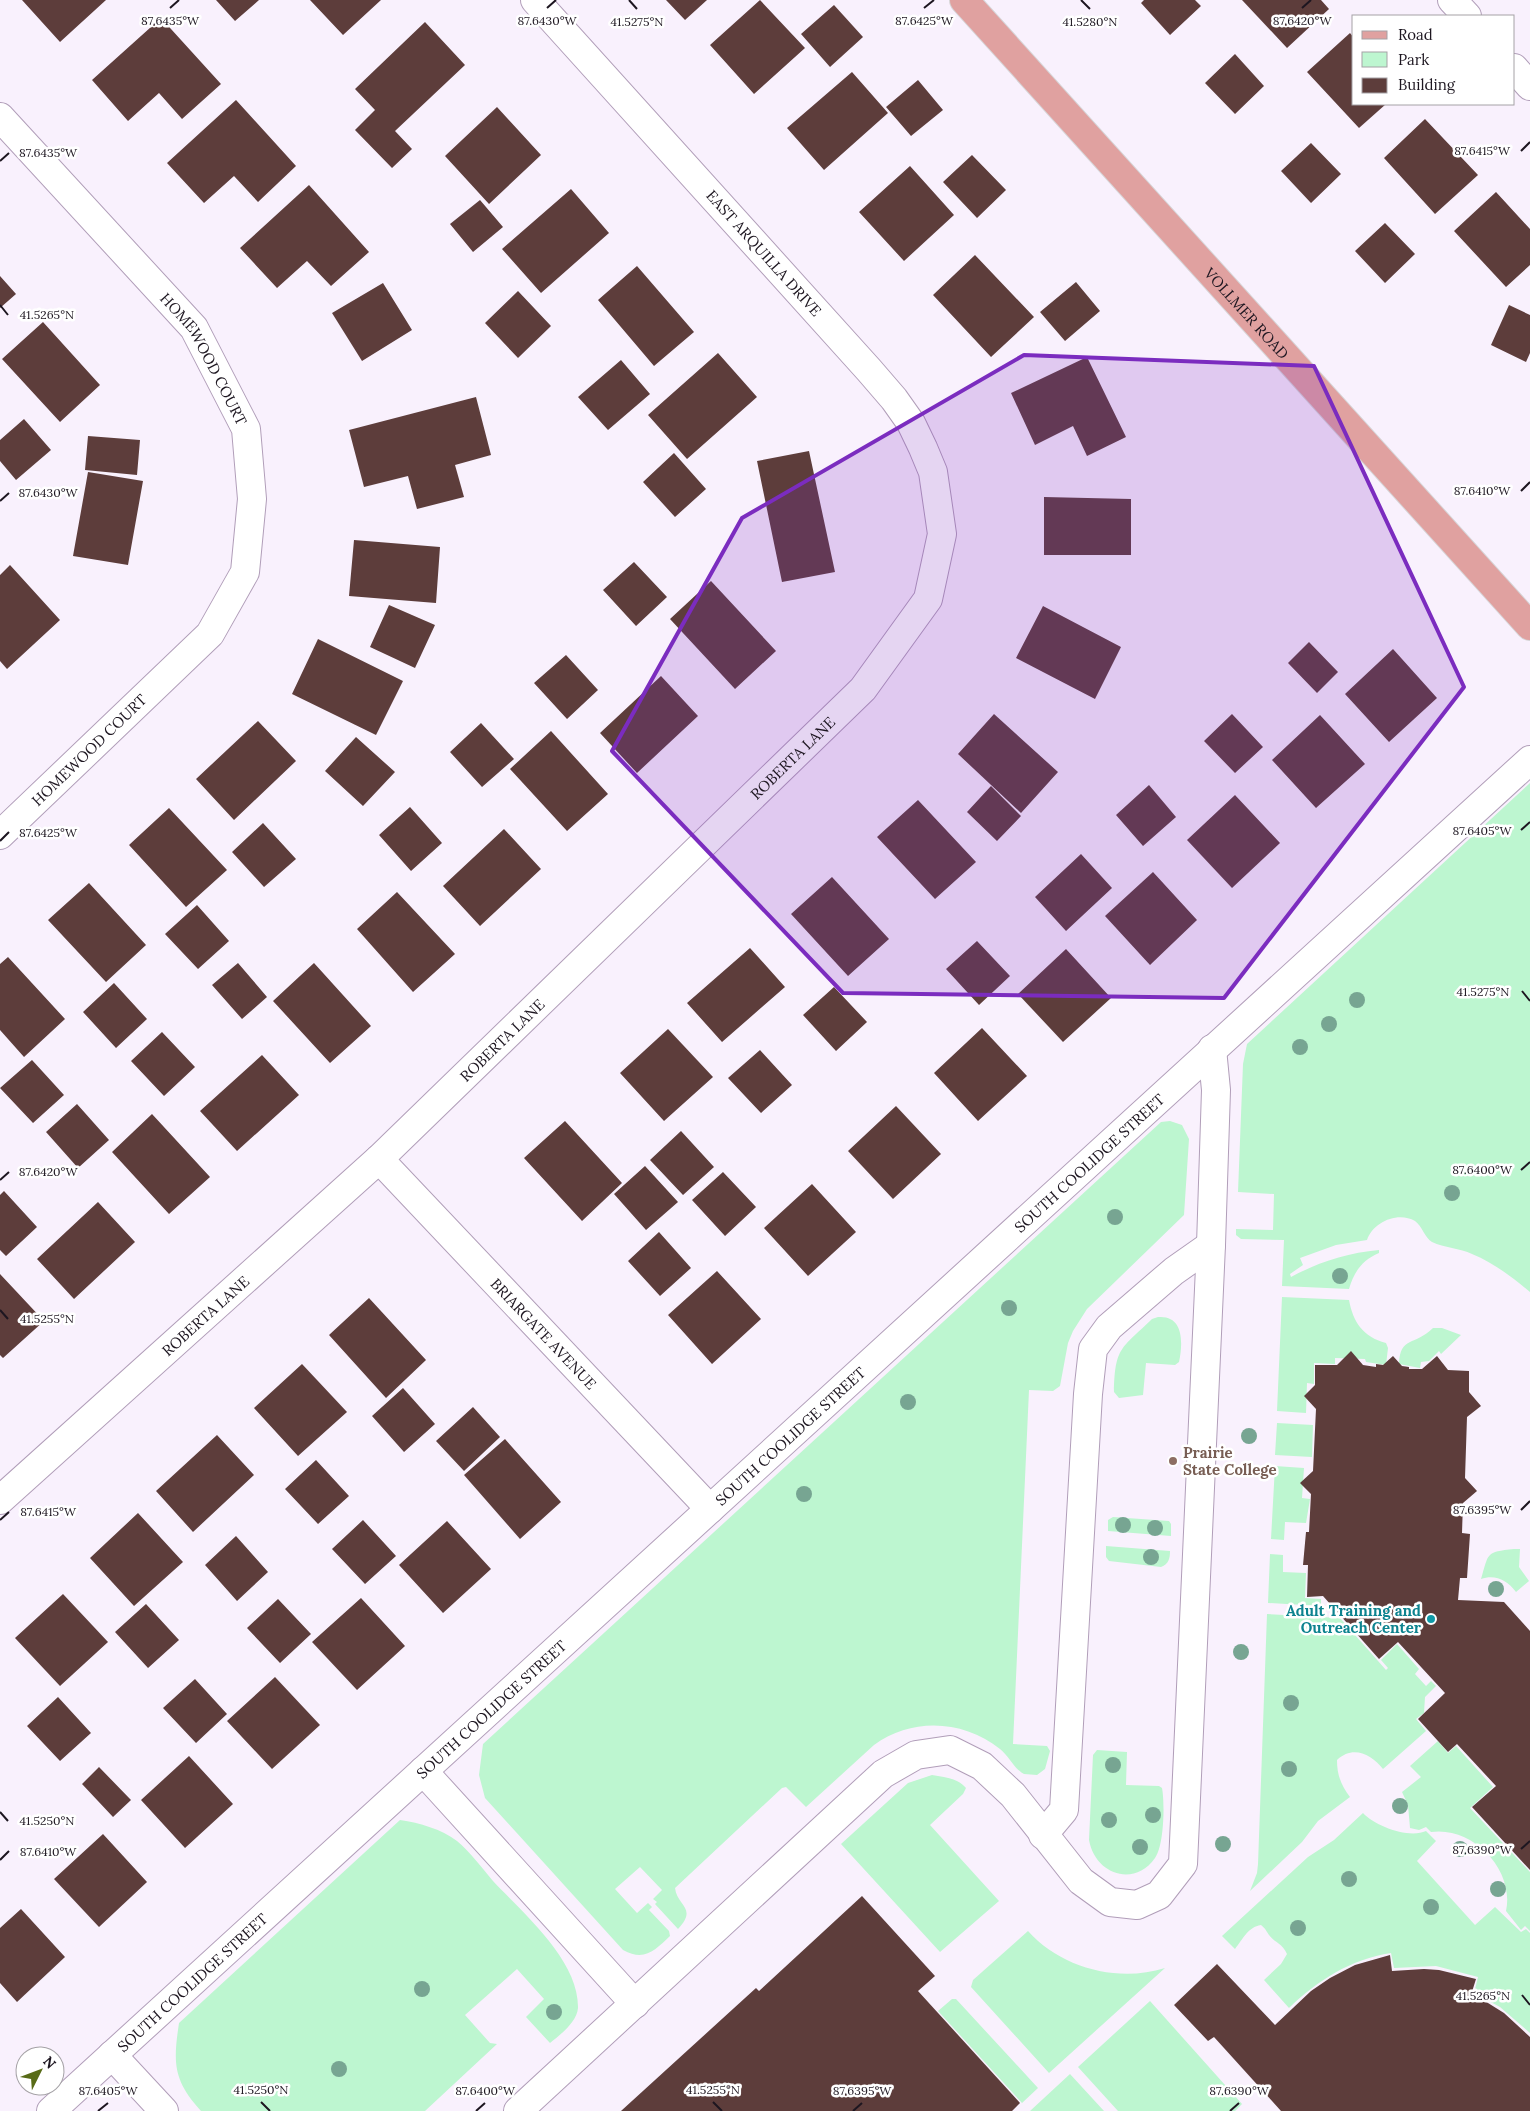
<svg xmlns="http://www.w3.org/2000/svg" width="1530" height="2111" font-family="Lora,serif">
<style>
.green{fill:#bdf6d0}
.building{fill:#5d3d3b}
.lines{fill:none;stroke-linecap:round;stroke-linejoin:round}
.minor-casing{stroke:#b19eb9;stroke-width:30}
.major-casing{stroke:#d6d5d7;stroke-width:30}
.minor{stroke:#fff;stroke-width:28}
.major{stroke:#e0a1a0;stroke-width:28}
.tree{fill:#77a592}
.marked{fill:#7b2cbf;fill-opacity:0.2;stroke:#7b2cbf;stroke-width:4;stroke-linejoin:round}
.ticks{fill:none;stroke:#1d1620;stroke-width:2}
.education-dot{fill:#8d6e63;stroke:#fff;stroke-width:2}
.culture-dot{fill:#0f9aa8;stroke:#fff;stroke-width:2}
.labels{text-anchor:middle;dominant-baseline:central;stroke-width:5;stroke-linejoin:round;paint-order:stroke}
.street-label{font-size:15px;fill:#1d1620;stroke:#fff}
.education-label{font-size:15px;font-weight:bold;fill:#785e54;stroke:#fff;text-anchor:start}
.culture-label{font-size:15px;font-weight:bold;fill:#0d838f;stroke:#fff;text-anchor:end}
.ticks-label{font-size:12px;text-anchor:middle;fill:#1d1620;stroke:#fff;stroke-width:5;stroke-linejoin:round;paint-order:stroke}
</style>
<rect width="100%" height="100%" fill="#f9f1fd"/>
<path class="green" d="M1530,783V1292C1512,1277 1494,1263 1472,1254C1460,1248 1444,1248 1432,1242C1425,1238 1422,1226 1415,1221C1398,1211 1373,1222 1367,1240L1336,1245L1300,1258L1303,1265L1290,1274L1291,1277C1319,1262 1347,1253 1379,1250V1253C1362,1260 1354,1272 1349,1289L1282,1286L1284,1240L1241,1239L1236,1235V1229L1273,1230L1274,1194L1238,1192L1243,1064L1247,1044Z
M1170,1121L1182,1125L1189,1139L1184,1215L1087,1309L1073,1331L1068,1343L1060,1386L1053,1391L1029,1390L1013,1744L1047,1746L1050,1751L1045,1769L1037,1775L1024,1774C1014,1769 1009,1756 1000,1749C963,1720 913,1717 874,1745L806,1807L786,1787L782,1788L675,1888C677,1906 698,1908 678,1929L655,1904L657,1902L653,1899L662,1890L640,1867L615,1889L637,1913L648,1903L652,1907L649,1910L669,1931L670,1936C655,1950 645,1962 623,1950L485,1798L479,1775L483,1744L1161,1122Z
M1282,1297L1349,1300C1353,1322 1363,1337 1386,1343L1388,1348L1386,1365L1366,1362L1365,1359L1335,1358V1364L1314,1363V1384L1307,1383L1306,1413L1277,1411Z
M1158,1317C1184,1315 1183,1343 1179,1362L1175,1365L1146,1363L1143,1395L1119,1398L1114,1392C1115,1347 1121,1349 1152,1319Z
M1433,1328H1442L1461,1335L1441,1354L1439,1351L1429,1361L1421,1362L1420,1368L1399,1364C1400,1336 1415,1346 1433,1328Z
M1277,1423L1313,1425L1312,1457L1275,1455Z
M1275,1466L1304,1468L1302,1498L1310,1499L1306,1523L1285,1522L1284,1540L1271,1539Z
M1113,1517L1169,1521L1171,1524V1536L1108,1531V1520Z
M1106,1546L1170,1551C1170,1558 1169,1564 1161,1567L1109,1561L1106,1557Z
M1514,1549H1520L1519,1567L1529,1581L1516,1592C1507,1580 1495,1574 1481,1579C1489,1553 1485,1552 1514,1549Z
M1270,1554L1283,1555V1572L1306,1573L1305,1598L1321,1599V1606L1268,1603Z
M1267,1614L1340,1618L1386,1670L1388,1668L1381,1660L1397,1644L1419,1669L1415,1674L1426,1686L1431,1681L1436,1686L1425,1697L1424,1713L1416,1719L1426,1731L1383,1769C1371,1754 1353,1745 1337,1760C1337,1775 1341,1785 1350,1797L1318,1821L1302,1842L1250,1891L1257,1873L1258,1864Z
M1438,1741L1448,1753L1456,1746L1493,1787L1470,1808L1530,1872V1931L1525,1926L1521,1930L1506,1911C1515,1870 1473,1826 1431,1832L1426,1827L1419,1830L1410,1828L1408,1805L1402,1792L1421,1777L1410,1766Z
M1097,1750L1127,1752L1126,1785L1159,1786L1162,1788C1165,1803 1164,1846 1155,1858C1134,1888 1095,1874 1089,1840L1093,1755Z
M932,1775C945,1777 957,1778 966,1788L963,1794L930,1825L999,1901L940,1952L841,1844L908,1783Z
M1363,1813C1375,1826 1409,1839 1426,1831L1436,1841L1417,1861L1475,1925L1495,1907L1521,1932L1526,1929L1530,1933V2033L1500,2007L1474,1993L1478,1977L1436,1966L1394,1968L1391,1953C1351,1959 1318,1980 1289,2008L1264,1980L1281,1964L1287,1954C1282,1943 1275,1943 1269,1935C1266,1931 1266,1929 1261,1925C1248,1927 1243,1939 1235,1949L1222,1936L1308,1857L1334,1840Z
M400,1820C420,1823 441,1829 457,1841C470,1852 482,1868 493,1881C523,1913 579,1960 578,2008C577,2022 560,2035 550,2043L526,2017L544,1999L517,1969L465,2015L490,2043L497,2044L425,2111H201C173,2080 173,2063 179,2023Z
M1028,1931C1061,1968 1118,1983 1165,1968L1049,2073L971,1987L973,1980Z
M952,1999H956L1038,2088L1022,2103L938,2011Z
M1150,2001L1242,2104L1235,2111H1118L1078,2067Z
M1070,2074L1104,2111H1030Z"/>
<path class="building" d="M22,0H106L60,42Z
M216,0H259L235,21Z
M310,0H381L343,35Z
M666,0H707L685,20Z
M760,0L805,48L754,94L710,45Z
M1144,0H1195L1201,6L1170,35L1141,3Z
M1242,0H1321L1329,9L1287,48Z
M834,5L863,37L830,67L801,34Z
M161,18L221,84L182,119L159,93L128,121L92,80Z
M425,22L465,65L395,131L412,149L392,168L355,130L375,110L355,89Z
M1350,33L1354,38V104H1386L1359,128L1307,72Z
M1235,54L1264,86L1235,114L1205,83Z
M852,72L888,113L824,170L787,128Z
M918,80L943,110L911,136L886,107Z
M236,100L296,166L258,202L234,176L204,203L167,163Z
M497,107L541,155L489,204L445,156Z
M1425,119L1478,175L1435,214L1384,158Z
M1311,143L1341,174L1311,203L1281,171Z
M972,155L1006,190L977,218L943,182Z
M910,166L954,215L904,261L859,212Z
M309,185L369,252L331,286L307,261L277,288L240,248Z
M571,189L609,233L541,293L502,249Z
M1496,192L1530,229V265L1506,287L1454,231Z
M480,200L503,227L473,252L450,224Z
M1385,223L1415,254L1385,283L1355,251Z
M975,255L1034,317L991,357L933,295Z
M637,266L694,332L654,366L598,300Z
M0,276L16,294L0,308Z
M1076,282L1100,311L1065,341L1040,312Z
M383,283L412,330L362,361L332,313Z
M518,291L551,326L518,358L485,323Z
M1509,305L1530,315V353L1526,362L1491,345Z
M43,322L100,385L60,422L2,359Z
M718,353L757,397L687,459L648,415Z
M1087,357L1126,437L1087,456L1073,426L1035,445L1011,393Z
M621,360L650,394L608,430L578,397Z
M476,397L491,455L455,465L464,497L417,509L408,476L364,487L349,430Z
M24,419L51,450L16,480L0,461V440Z
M88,436L140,440L137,475L85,470Z
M809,451L835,572L782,582L757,461Z
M674,453L706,489L675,517L643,482Z
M88,472L143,481L128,565L73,556Z
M1044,497L1131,499V555H1044Z
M354,540L440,547L436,603L349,596Z
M634,562L667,597L636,626L603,590Z
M10,565L60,620L7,669L0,661V575Z
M711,581L776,651L735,689L670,619Z
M389,605L435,625L415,668L370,647Z
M1043,606L1121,647L1095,699L1016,658Z
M318,639L403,681L376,735L292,694Z
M1309,642L1338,672L1317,693L1288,663Z
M1393,649L1437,698L1389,742L1345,694Z
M566,655L598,690L567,719L534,683Z
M661,676L698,716L637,773L600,733Z
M994,714L1058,772L1021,813L958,754Z
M1232,714L1263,747L1235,773L1204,741Z
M1320,715L1365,764L1316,808L1272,760Z
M258,721L296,761L234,820L196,779Z
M481,723L514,759L482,787L450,752Z
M551,731L608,794L567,831L510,769Z
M356,737L395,772L363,806L325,771Z
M1149,785L1176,817L1143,846L1116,815Z
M991,786L1021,816L997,841L967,812Z
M1235,795L1280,843L1232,888L1187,840Z
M918,800L976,862L935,899L877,837Z
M410,807L442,843L411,871L379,835Z
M169,808L227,870L186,907L129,845Z
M263,823L296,859L264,887L232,852Z
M504,829L541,869L480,926L443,886Z
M1081,854L1112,888L1066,931L1035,897Z
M1153,872L1197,920L1150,965L1105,916Z
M832,877L889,939L848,976L791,914Z
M89,883L146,945L106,982L48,920Z
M397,892L455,954L413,992L357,929Z
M197,905L229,941L198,969L165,934Z
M977,941L1010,976L979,1005L946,969Z
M750,948L785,987L722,1042L687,1003Z
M1066,949L1111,998L1063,1042L1018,994Z
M8,957L65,1019L24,1057L0,1030V964Z
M238,963L267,997L242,1019L212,985Z
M314,963L371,1026L330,1063L273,1001Z
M114,983L147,1019L116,1048L83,1012Z
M834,987L867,1022L836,1051L803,1015Z
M982,1028L1027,1076L978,1121L934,1073Z
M668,1029L713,1077L664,1121L620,1073Z
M162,1032L195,1067L164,1096L131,1061Z
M760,1050L792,1085L761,1113L728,1078Z
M262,1055L299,1095L237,1151L200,1111Z
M32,1060L64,1095L33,1123L0,1088Z
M77,1104L109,1140L78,1168L46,1132Z
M896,1106L941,1154L893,1199L848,1151Z
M152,1114L210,1177L169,1214L112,1152Z
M565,1121L622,1183L582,1221L524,1158Z
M681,1131L714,1167L683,1195L650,1160Z
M645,1166L678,1202L646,1230L614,1194Z
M723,1172L756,1207L725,1236L692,1200Z
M812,1184L856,1232L808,1276L764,1228Z
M4,1191L37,1227L6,1256L0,1250V1195Z
M98,1202L135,1242L74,1299L37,1259Z
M659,1232L691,1268L660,1296L628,1261Z
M717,1271L761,1319L712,1364L668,1315Z
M0,1274L44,1321L3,1358L0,1355Z
M369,1298L426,1360L386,1398L329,1335Z
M1351,1351L1363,1365L1376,1367V1364L1383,1365L1393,1356L1402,1366L1409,1367V1369H1422L1437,1356L1448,1370L1469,1371V1392L1481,1406L1467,1417L1465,1478L1477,1491L1463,1503L1462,1533L1470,1534L1467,1578H1460L1458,1600L1504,1602L1530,1631V1870L1472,1807L1496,1786L1457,1744L1448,1752L1418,1719L1445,1693L1398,1642L1379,1659L1323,1596L1307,1597L1308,1565H1303L1306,1532H1309L1311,1494L1300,1483L1313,1471L1316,1409L1304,1396L1315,1385V1365H1337Z
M302,1364L347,1412L298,1456L254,1408Z
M403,1388L435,1424L404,1452L372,1416Z
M473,1407L500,1437L464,1471L436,1441Z
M217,1435L254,1475L193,1532L156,1491Z
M505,1439L561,1502L520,1539L464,1475Z
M316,1460L349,1496L318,1524L285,1489Z
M138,1513L183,1562L134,1606L90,1558Z
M363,1520L396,1556L365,1584L332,1549Z
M447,1521L491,1569L443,1613L399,1565Z
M236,1536L268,1572L237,1601L205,1565Z
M63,1594L108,1642L60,1686L15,1638Z
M361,1598L405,1646L357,1690L312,1642Z
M278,1599L311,1634L280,1663L247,1628Z
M146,1604L179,1640L148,1668L115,1632Z
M275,1677L320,1725L272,1769L227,1721Z
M195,1679L227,1714L196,1743L163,1708Z
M58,1697L91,1733L60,1761L27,1726Z
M189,1756L233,1804L185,1848L141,1800Z
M99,1767L131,1800L113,1817L82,1784Z
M103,1834L147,1882L99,1927L54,1879Z
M862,1896L935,1976L918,1991L1020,2103L1012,2111H621L756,1988L759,1991Z
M21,1909L65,1957L17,2002L0,1983V1928Z
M1390,1955L1392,1971L1424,1969L1439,1970L1476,1979L1471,1995L1480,1998L1504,2013L1530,2037V2111H1281L1214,2037L1208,2041L1174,2005L1217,1964L1275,2025L1311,1991L1330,1978L1355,1965Z"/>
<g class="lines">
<g class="minor-casing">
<g id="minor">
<path d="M1452,0L1467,16"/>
<path d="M1514,68L1530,86"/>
<path id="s1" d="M0,117L194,328L246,429L252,499L245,572L210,634L0,835"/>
<path id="s2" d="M379,1159L710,1509"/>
<path id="s3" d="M0,1500L379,1159L863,689L928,599L942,534L933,472L923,448L911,423L894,399L869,370L535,0"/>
<path d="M423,1771L635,2004"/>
<path d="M1043,1835L1064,1810L1088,1394L1093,1349L1109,1327L1174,1271L1211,1245"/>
<path d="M112,2055L164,2111"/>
<path id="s4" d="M51,2111L1530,760"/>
<path d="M518,2111L883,1774L916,1755L950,1750L982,1766L1013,1795L1081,1881L1110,1902L1137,1905L1159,1895L1183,1864L1211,1245L1216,1090L1212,1049"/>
</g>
</g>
<g class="major-casing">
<g id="major">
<path id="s5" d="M964,0L1530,626"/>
</g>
</g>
<use href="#minor" class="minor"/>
<use href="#major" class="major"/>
</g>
<g class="tree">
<circle cx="1357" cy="1000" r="8"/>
<circle cx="1329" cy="1024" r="8"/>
<circle cx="1300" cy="1047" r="8"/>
<circle cx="1452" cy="1193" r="8"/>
<circle cx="1115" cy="1217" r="8"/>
<circle cx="1340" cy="1276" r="8"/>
<circle cx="1009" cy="1308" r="8"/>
<circle cx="908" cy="1402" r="8"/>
<circle cx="1249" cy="1436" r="8"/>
<circle cx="804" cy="1494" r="8"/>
<circle cx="1123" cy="1525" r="8"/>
<circle cx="1155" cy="1528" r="8"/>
<circle cx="1151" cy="1557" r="8"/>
<circle cx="1496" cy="1589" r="8"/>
<circle cx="1241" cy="1652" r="8"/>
<circle cx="1291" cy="1703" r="8"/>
<circle cx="1113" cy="1765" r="8"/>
<circle cx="1289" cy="1769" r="8"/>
<circle cx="1400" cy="1806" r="8"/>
<circle cx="1153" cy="1815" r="8"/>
<circle cx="1109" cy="1820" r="8"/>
<circle cx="1223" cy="1844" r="8"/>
<circle cx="1140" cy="1847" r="8"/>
<circle cx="1460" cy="1849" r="8"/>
<circle cx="1349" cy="1879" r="8"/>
<circle cx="1498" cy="1889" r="8"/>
<circle cx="1431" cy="1907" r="8"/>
<circle cx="1298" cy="1928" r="8"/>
<circle cx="422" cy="1989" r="8"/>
<circle cx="554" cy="2012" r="8"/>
<circle cx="339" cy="2069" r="8"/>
</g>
<path class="marked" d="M1024,355L1314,366L1464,687L1224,998L843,993L612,751L742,518Z"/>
<path class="ticks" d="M629,0L637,9M1081,0L1090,9M170,8L179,0M547,8L556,0M924,8L934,0M1302,8L1311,0M1521,151L1530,142M0,161L9,153M0,305L8,315M1521,491L1530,482M0,501L9,493M1521,830L1530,822M0,841L9,832M1522,991L1530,1001M1521,1170L1530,1162M0,1180L9,1172M0,1310L8,1319M1521,1510L1530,1501M0,1520L9,1512M0,1812L8,1821M1521,1849L1530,1841M0,1860L9,1851M1522,1995L1530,2005M261,2102L270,2111M713,2102L722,2111M98,2111L108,2103M476,2111L485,2103M853,2111L862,2103M1230,2111L1239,2103"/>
<circle class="education-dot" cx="1173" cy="1461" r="5"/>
<circle class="culture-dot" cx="1431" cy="1619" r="5"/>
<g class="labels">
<g class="street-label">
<text transform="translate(764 253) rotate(48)">EAST ARQUILLA DRIVE</text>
<text stroke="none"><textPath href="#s5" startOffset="422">VOLLMER ROAD</textPath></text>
<text stroke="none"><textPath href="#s1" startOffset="318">HOMEWOOD COURT</textPath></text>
<text transform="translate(89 750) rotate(-44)">HOMEWOOD COURT</text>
<text stroke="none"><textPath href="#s3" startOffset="1086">ROBERTA LANE</textPath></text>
<text stroke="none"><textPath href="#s3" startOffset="681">ROBERTA LANE</textPath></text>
<text stroke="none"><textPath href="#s4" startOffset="1406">SOUTH COOLIDGE STREET</textPath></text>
<text stroke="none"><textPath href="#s3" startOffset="276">ROBERTA LANE</textPath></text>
<text stroke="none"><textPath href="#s2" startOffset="240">BRIARGATE AVENUE</textPath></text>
<text stroke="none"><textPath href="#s4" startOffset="1001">SOUTH COOLIDGE STREET</textPath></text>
<text stroke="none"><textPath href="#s4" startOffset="596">SOUTH COOLIDGE STREET</textPath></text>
<text stroke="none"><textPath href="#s4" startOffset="191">SOUTH COOLIDGE STREET</textPath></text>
</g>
<g class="education-label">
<text x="1183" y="1452">Prairie<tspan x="1183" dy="17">State College</tspan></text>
</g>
<g class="culture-label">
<text x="1421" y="1610">Adult Training and<tspan x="1421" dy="17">Outreach Center</tspan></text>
</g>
</g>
<g class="ticks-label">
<text x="170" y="25">87.6435°W</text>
<text x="547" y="25">87.6430°W</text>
<text x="924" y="25">87.6425°W</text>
<text x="1302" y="25">87.6420°W</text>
<text x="637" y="26">41.5275°N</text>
<text x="1090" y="26">41.5280°N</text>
<text x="1482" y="155">87.6415°W</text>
<text x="48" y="157">87.6435°W</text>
<text x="47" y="319">41.5265°N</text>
<text x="1482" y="495">87.6410°W</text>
<text x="48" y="497">87.6430°W</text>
<text x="1482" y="835">87.6405°W</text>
<text x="48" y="837">87.6425°W</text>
<text x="1483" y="996">41.5275°N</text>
<text x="1482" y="1174">87.6400°W</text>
<text x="48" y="1176">87.6420°W</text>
<text x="47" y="1323">41.5255°N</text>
<text x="1482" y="1514">87.6395°W</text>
<text x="48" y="1516">87.6415°W</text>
<text x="47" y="1825">41.5250°N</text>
<text x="1482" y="1854">87.6390°W</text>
<text x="48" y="1856">87.6410°W</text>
<text x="1483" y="2000">41.5265°N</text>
<text x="261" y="2094">41.5250°N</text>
<text x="713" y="2094">41.5255°N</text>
<text x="108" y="2095">87.6405°W</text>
<text x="485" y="2095">87.6400°W</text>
<text x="862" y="2095">87.6395°W</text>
<text x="1239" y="2095">87.6390°W</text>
</g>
<rect x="1352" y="15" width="162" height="90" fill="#ffffff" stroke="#a5a2a6"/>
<rect x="1362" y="31" width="25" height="8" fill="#e0a1a0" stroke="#a5a2a6"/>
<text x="1398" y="40" font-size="15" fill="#1d1620">Road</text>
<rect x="1362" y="52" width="25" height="15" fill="#bdf6d0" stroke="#a5a2a6"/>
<text x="1398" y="65" font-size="15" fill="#1d1620">Park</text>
<rect x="1362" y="78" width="25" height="15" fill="#5d3d3b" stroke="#a5a2a6"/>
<text x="1398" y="90" font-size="15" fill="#1d1620">Building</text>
<g transform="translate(40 2071) rotate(48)"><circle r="24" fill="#ffffff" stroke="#a5a2a6"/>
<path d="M0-4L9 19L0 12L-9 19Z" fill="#586b17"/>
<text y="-8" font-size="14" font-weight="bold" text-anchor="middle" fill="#1d1620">N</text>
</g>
</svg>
